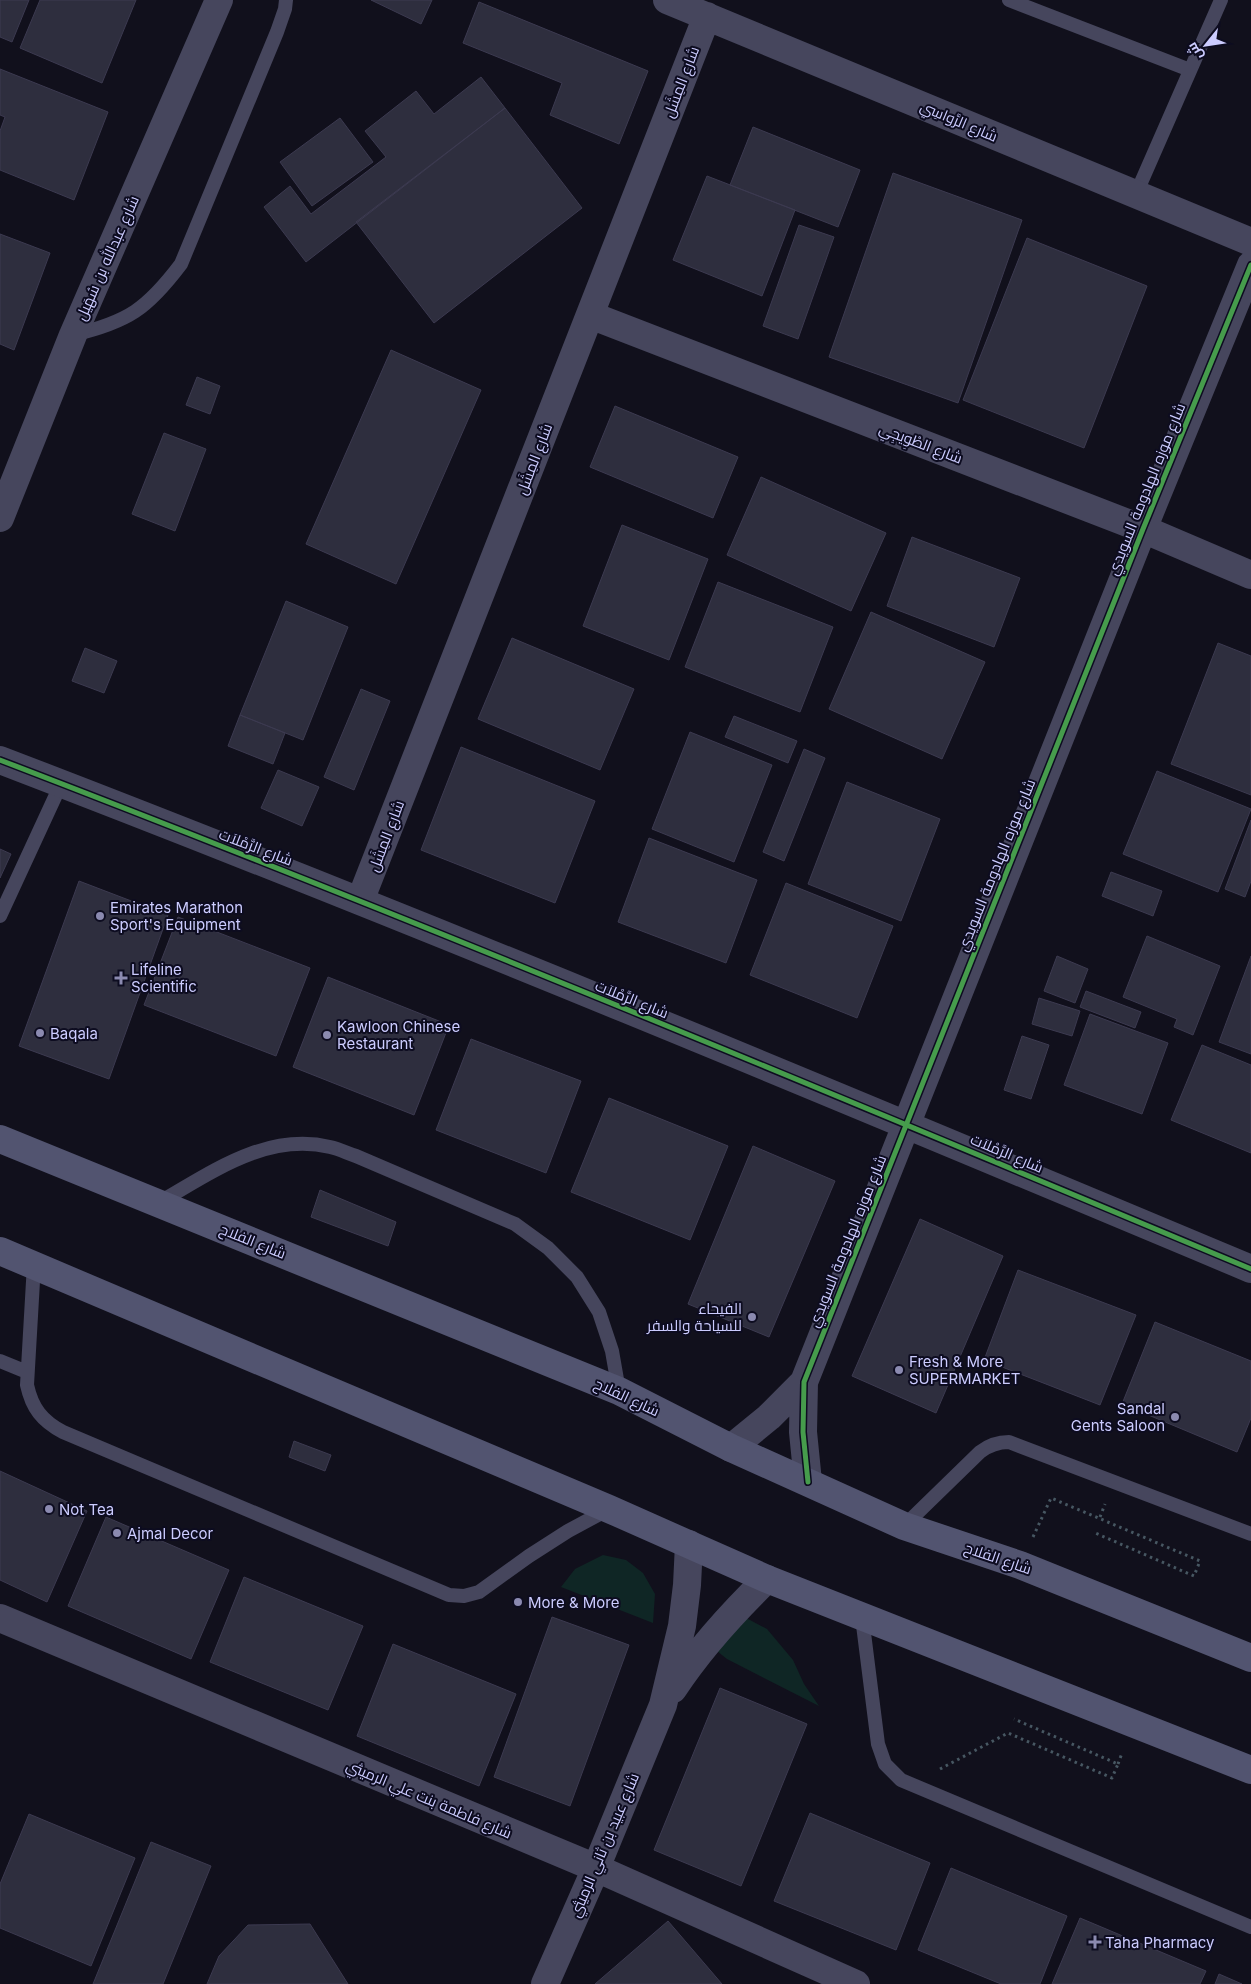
<svg xmlns="http://www.w3.org/2000/svg" width="1251" height="1984" font-family="Inter,Cairo,sans-serif">
<style>
.green{fill:#0f2625}
.building{fill:#2e2e3e;stroke:#3c3a50}
.lines{fill:none;stroke-linecap:round;stroke-linejoin:round}
.path{stroke:#475762;stroke-width:3;stroke-dasharray:2.5 4;stroke-linecap:butt}
.lane{stroke:#46465d;stroke-width:14}
.street{stroke:#46465d;stroke-width:28}
.secondary{stroke:#525470;stroke-width:28}
.cycleway-casing{stroke:#0d0c20;stroke-width:8}
.cycleway{stroke:#469c4c;stroke-width:5}
.poi-dot{fill:#8b8ab0;stroke:#0d0c20;stroke-width:2}
.labels{text-anchor:middle;dominant-baseline:central;stroke-width:4;stroke-linejoin:round;paint-order:stroke}
.street-label{font-size:15px;fill:#ccf;stroke:#0d0c20}
.poi-label{font-size:15px;fill:#ccf;stroke:#0d0c20;text-anchor:start}
</style>
<rect width="100%" height="100%" fill="#11101c"/>
<path class="green" d="M603,1555L626,1560L643,1573L655,1594L653,1623L561,1587L575,1569Z
M733,1611L767,1629L793,1660L804,1684L819,1706L727,1659L708,1644Z"/>
<path class="building" d="M0,0H29L12,42L0,37Z
M40,0H136L102,83L20,48Z
M371,0H432L421,24Z
M479,2L648,71L619,144L550,115L562,83L463,43Z
M0,69L108,112L74,200L0,170V131L5,117L0,115Z
M481,77L505,108L306,262L264,207L290,186L311,214L386,157L365,131L416,91L434,114Z
M505,108L582,208L434,323L356,222Z
M340,118L373,162L312,206L280,162Z
M753,127L860,170L838,227L730,185Z
M893,173L1022,220L958,403L829,357Z
M707,176L795,210L762,296L673,260Z
M799,225L834,237L798,339L763,326Z
M0,234L50,253L14,350L0,344Z
M1027,238L1147,286L1084,448L963,400Z
M391,350L481,390L396,584L306,544Z
M197,377L220,386L210,414L186,405Z
M615,406L738,457L713,518L590,467Z
M164,433L206,449L175,531L132,514Z
M761,477L886,533L851,611L727,555Z
M622,525L708,559L669,660L583,626Z
M912,537L1020,578L994,647L887,606Z
M718,582L833,627L800,712L685,667Z
M286,601L348,627L303,740L240,715Z
M871,612L985,662L942,759L829,709Z
M512,638L634,689L600,770L478,719Z
M1218,643L1251,656V795L1171,764Z
M85,648L117,661L104,693L72,681Z
M361,689L390,701L354,790L324,777Z
M240,715L285,733L273,764L228,746Z
M734,716L797,741L788,763L725,737Z
M690,732L772,765L734,862L652,829Z
M461,747L595,801L555,903L421,850Z
M804,749L825,758L784,861L763,852Z
M278,770L319,787L302,826L261,808Z
M1157,771L1251,809L1218,892L1123,854Z
M847,782L940,819L901,921L808,884Z
M1251,820V881L1245,897L1225,889Z
M649,838L757,880L726,963L618,922Z
M0,849L11,854L0,878Z
M1111,872L1162,891L1153,916L1102,896Z
M79,881L168,915L109,1079L19,1046Z
M786,883L893,926L857,1018L750,975Z
M178,917L310,968L276,1056L144,1005Z
M1147,936L1220,966L1193,1035L1174,1027L1177,1019L1123,997Z
M1057,956L1088,969L1075,1003L1044,991Z
M1251,956V1054L1219,1042Z
M328,977L449,1025L414,1115L293,1067Z
M1086,991L1141,1012L1135,1028L1080,1007Z
M1039,998L1080,1011L1072,1036L1032,1024Z
M1090,1014L1168,1043L1142,1114L1064,1085Z
M1022,1036L1049,1045L1031,1099L1004,1090Z
M471,1039L581,1081L546,1173L436,1130Z
M1202,1045L1251,1065V1153L1171,1120Z
M609,1098L728,1146L690,1240L571,1192Z
M753,1146L835,1181L769,1337L688,1304Z
M320,1190L396,1222L388,1246L311,1217Z
M920,1219L1003,1256L936,1413L852,1376Z
M1018,1270L1136,1315L1100,1405L984,1360Z
M1155,1322L1251,1361V1418L1237,1452L1122,1404Z
M294,1441L331,1455L325,1471L289,1457Z
M0,1471L87,1511L47,1602L0,1580Z
M106,1517L229,1570L191,1659L68,1606Z
M244,1577L363,1626L328,1710L210,1662Z
M552,1617L629,1645L570,1806L494,1777Z
M393,1644L516,1694L479,1786L357,1736Z
M720,1688L807,1724L741,1886L654,1850Z
M810,1813L930,1863L896,1950L774,1901Z
M29,1814L135,1858L91,1966L0,1928V1884Z
M151,1842L211,1866L163,1984H93Z
M951,1868L1067,1916L1040,1984H1001L918,1950Z
M1080,1918L1206,1971L1200,1984H1052Z
M668,1921L722,1984H595Z
M310,1924L348,1984H207L219,1956L248,1925Z
M1219,1974L1242,1984H1215Z"/>
<g class="lines">
<path class="path" d="M1100,1517L1105,1504
M1033,1537L1051,1498L1200,1561L1194,1576L1093,1532
M1118,1764L1122,1753
M940,1769L1008,1733L1112,1778L1118,1764L1014,1719"/>
<path class="lane" d="M1009,0L1190,70
M1136,194L1221,0
M73,335C128,322 147,309 181,264L277,32L285,9L286,0
M0,916L61,784
M158,1203C211,1173 266,1132 330,1147C339,1149 347,1153 356,1156L515,1224L548,1248L577,1277L599,1312L612,1351L619,1391
M34,1264L27,1385C32,1408 42,1421 63,1432L449,1595L464,1596L479,1592L529,1556L568,1531L609,1509
M0,1361L27,1372
M904,1526L980,1452C989,1445 997,1442 1009,1442L1251,1534
M862,1617L878,1744L885,1764L901,1780L1251,1927"/>
<path class="street" d="M667,0L1251,242
M590,315L1143,529L1251,575
M0,518L73,335L219,0
M0,760C420,921 836,1095 1251,1269
M360,901L707,16
M731,1448L769,1417L804,1382
M808,1482L803,1432L804,1382L1143,529L1251,265
M0,1618L596,1868L856,1984
M673,1689C700,1648 732,1613 767,1579
M545,1984L596,1868L663,1705L682,1626L687,1585L689,1544"/>
<path class="secondary" d="M0,1139L619,1391L731,1448L904,1526L1020,1565L1251,1658
M0,1251L609,1509L767,1579L1251,1770"/>
<g class="cycleway-casing">
<path id="cycleway" d="M0,760C420,921 836,1095 1251,1269
M808,1482L803,1432L804,1382L1143,529L1251,265"/>
</g>
<use href="#cycleway" class="cycleway"/>
</g>
<g class="poi-dot">
<circle cx="100" cy="916" r="5"/>
<path d="M118.5 970.5h5v5h5v5h-5v5h-5v-5h-5v-5h5z"/>
<circle cx="40" cy="1033" r="5"/>
<circle cx="327" cy="1035" r="5"/>
<circle cx="752" cy="1317" r="5"/>
<circle cx="899" cy="1370" r="5"/>
<circle cx="1175" cy="1417" r="5"/>
<circle cx="49" cy="1509" r="5"/>
<circle cx="117" cy="1533" r="5"/>
<circle cx="518" cy="1602" r="5"/>
<path d="M1092.5 1934.5h5v5h5v5h-5v5h-5v-5h-5v-5h5z"/>
</g>
<g class="labels">
<g class="street-label">
<text transform="translate(681 82) rotate(-69)">شارع المِشَل</text>
<text transform="translate(959 121) rotate(23)">شارع الرَّواسِي</text>
<text transform="translate(107 258) rotate(-66)">شارع عبدالله بن سُهَيل</text>
<text transform="translate(921 443) rotate(21)">شارع الطْوِيجِي</text>
<text transform="translate(534 459) rotate(-69)">شارع المِشَل</text>
<text transform="translate(1146 489) rotate(-68)">شارع موزه الهادومة السويدي</text>
<text transform="translate(386 836) rotate(-69)">شارع المِشَل</text>
<text transform="translate(256 847) rotate(21)">شارع الرَّمْلاَت</text>
<text transform="translate(996 865) rotate(-68)">شارع موزه الهادومة السويدي</text>
<text transform="translate(632 999) rotate(22)">شارع الرَّمْلاَت</text>
<text transform="translate(1007 1153) rotate(23)">شارع الرَّمْلاَت</text>
<text transform="translate(253 1241) rotate(22)">شارع الفلاح</text>
<text transform="translate(847 1241) rotate(-68)">شارع موزه الهادومة السويدي</text>
<text transform="translate(627 1397) rotate(25)">شارع الفلاح</text>
<text transform="translate(998 1558) rotate(19)">شارع الفلاح</text>
<text transform="translate(429 1799) rotate(23)">شارع فاطمة بنت علي الرميثي</text>
<text transform="translate(604 1845) rotate(-67)">شارع عبيد بن ثاني الرميثي</text>
</g>
<g class="poi-label">
<text x="110" y="907">Emirates Marathon<tspan x="110" dy="17">Sport's Equipment</tspan></text>
<text x="131" y="969">Lifeline<tspan x="131" dy="17">Scientific</tspan></text>
<text x="337" y="1026">Kawloon Chinese<tspan x="337" dy="17">Restaurant</tspan></text>
<text x="50" y="1033">Baqala</text>
<text x="742" y="1308" text-anchor="end">الفيحاء<tspan x="742" dy="17">للسياحة والسفر</tspan></text>
<text x="909" y="1361">Fresh &amp; More<tspan x="909" dy="17">SUPERMARKET</tspan></text>
<text x="1165" y="1408" text-anchor="end">Sandal<tspan x="1165" dy="17">Gents Saloon</tspan></text>
<text x="59" y="1509">Not Tea</text>
<text x="127" y="1533">Ajmal Decor</text>
<text x="528" y="1602">More &amp; More</text>
<text x="1105" y="1942">Taha Pharmacy</text>
</g>
</g>
<g transform="translate(1206 45) rotate(240)" stroke="#0d0c20" stroke-width="4" paint-order="stroke">
<path d="M0-4L9 19L0 12L-9 19Z" fill="#ccccff"/>
<text y="-8" font-size="14" font-weight="bold" text-anchor="middle" fill="#ccccff">ش</text>
</g>
</svg>
